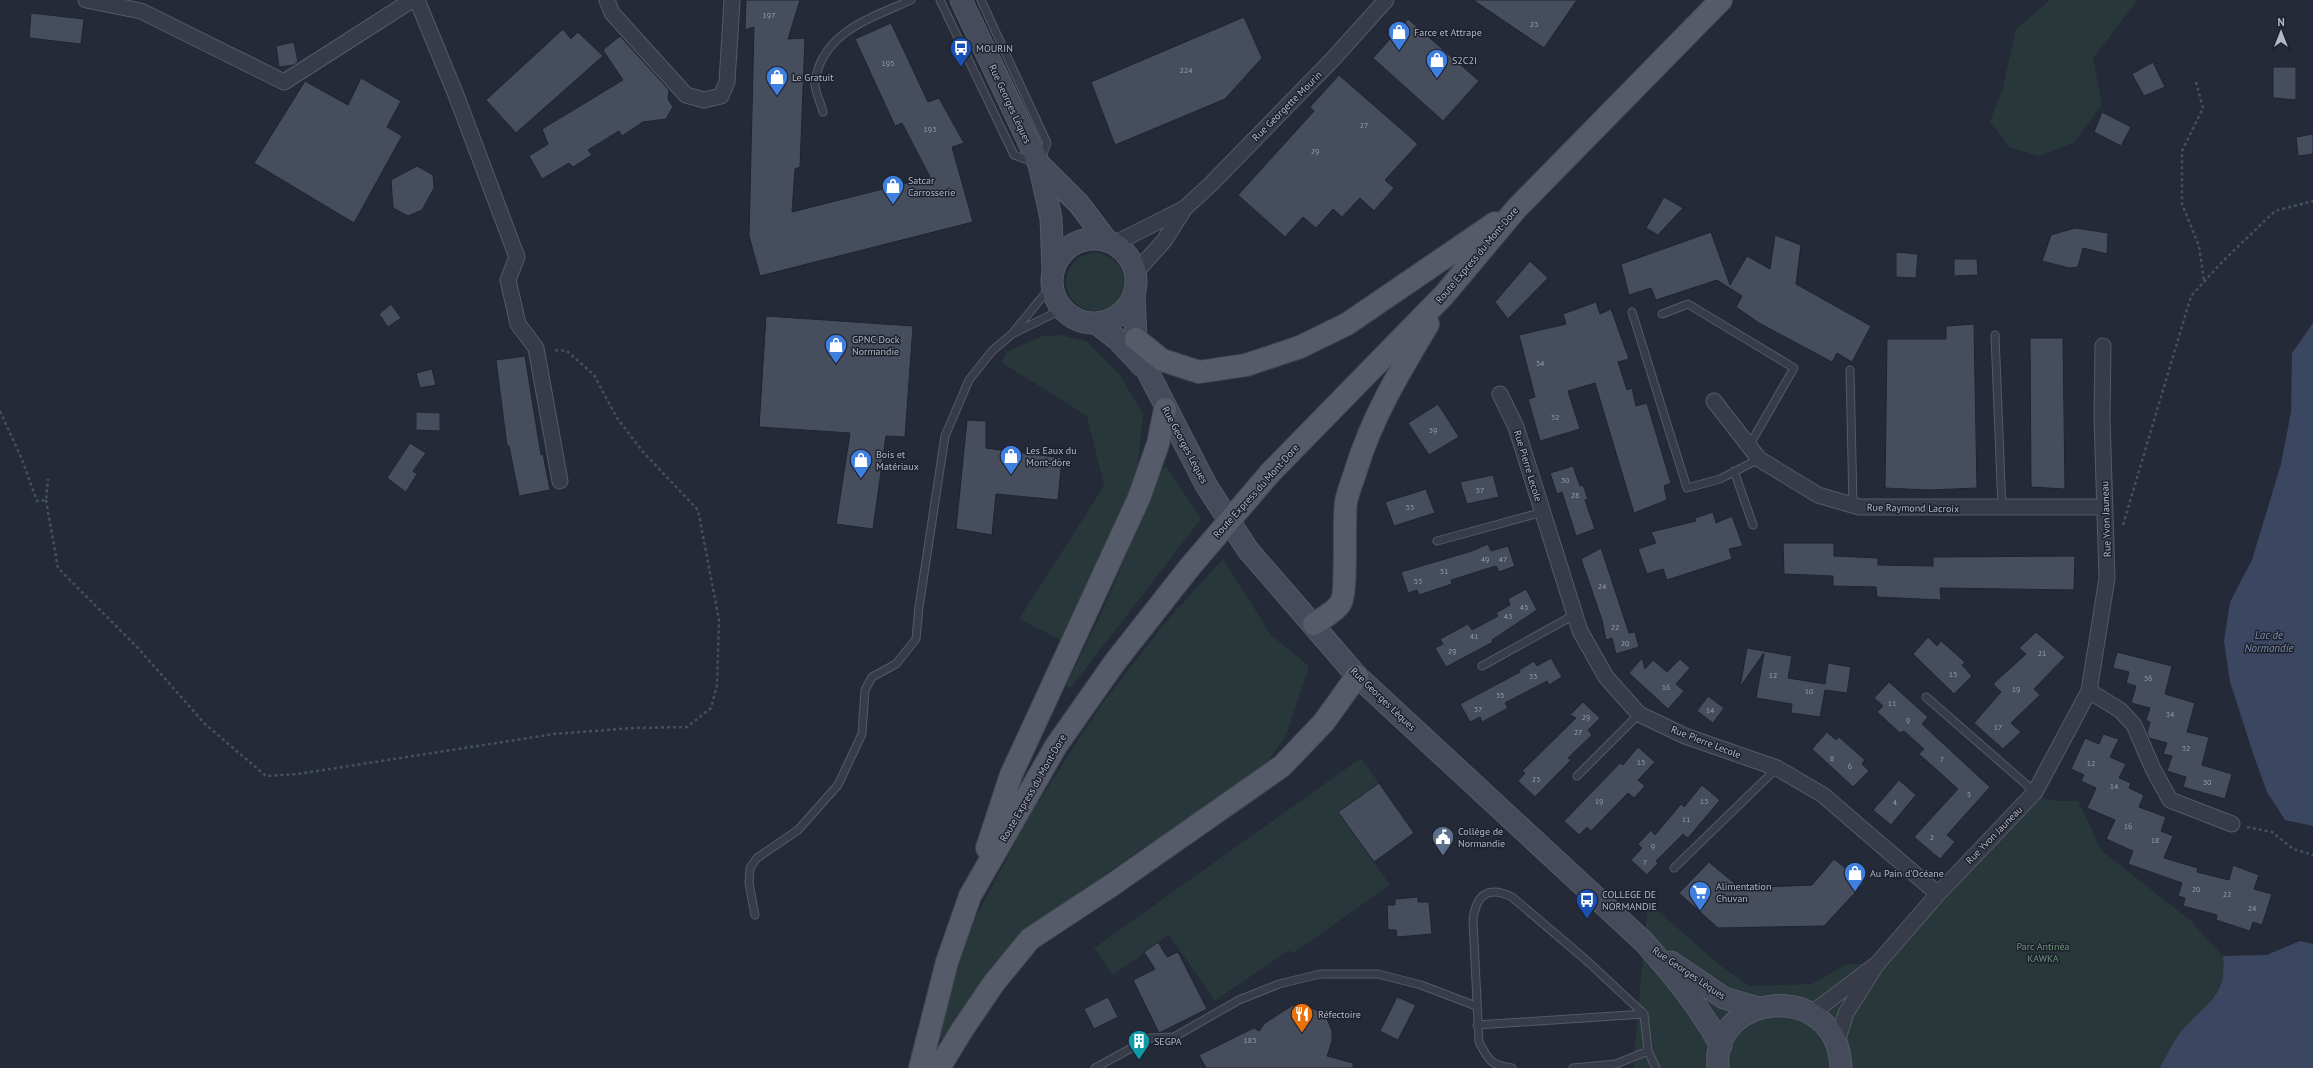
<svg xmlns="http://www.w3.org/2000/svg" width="2313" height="1068" font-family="'PT Sans',sans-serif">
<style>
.green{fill:#27373a}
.water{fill:#3b4660}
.building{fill:#464d5d;stroke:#1f2430}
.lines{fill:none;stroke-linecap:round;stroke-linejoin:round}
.lane-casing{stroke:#565a67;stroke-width:9}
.street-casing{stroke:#565a67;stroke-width:17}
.secondary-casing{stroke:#565a67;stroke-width:23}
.primary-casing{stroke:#414652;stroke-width:24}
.path{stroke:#445257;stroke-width:2.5;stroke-dasharray:3 3;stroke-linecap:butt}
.lane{stroke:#383c49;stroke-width:7}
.street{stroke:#383c49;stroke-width:15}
.secondary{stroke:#464b5b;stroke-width:21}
.primary{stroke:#565b69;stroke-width:22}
.primary-bridge-casing{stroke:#414652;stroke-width:24;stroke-linecap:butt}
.primary-bridge{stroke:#565b69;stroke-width:22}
.labels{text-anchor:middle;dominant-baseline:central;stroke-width:3;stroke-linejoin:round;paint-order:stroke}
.number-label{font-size:8px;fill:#989cab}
.poi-label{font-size:10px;fill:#b3b7c5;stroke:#1d222d;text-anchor:start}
.street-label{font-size:10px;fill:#b3b7c5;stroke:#1d222d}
.park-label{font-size:10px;fill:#6c937a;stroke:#1d222d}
.water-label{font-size:11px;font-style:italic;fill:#7d8baa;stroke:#1d222d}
</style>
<rect width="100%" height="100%" fill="#242a38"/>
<path class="green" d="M2050,0H2138L2093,58L2102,104L2074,143L2039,156L2009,147L1990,122L2003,87L2016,29Z
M1066 282a29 29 0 1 1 58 0a29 29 0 1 1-58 0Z
M1061,335L1086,341L1120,375L1143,414L1137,470L1112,542L1063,641L1019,619L1104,486L1087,416L1001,362L1008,351L1043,336Z
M1166,466L1201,519L1070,689L1066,685C1101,616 1134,545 1156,471Z
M1223,559L1271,635L1309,666L1285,738L1256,777L1149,844L1034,924L998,966L945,1037L935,1043L965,938L1025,823L1098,709L1168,619Z
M1361,758L1379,783L1339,812L1390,885L1292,954L1289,950L1215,1001L1169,935L1113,975L1094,948Z
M2032,796L2057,801H2078L2102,851L2190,920L2223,956L2267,955L2300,941L2313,944L2192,1068H1633L1648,902L1716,962L1749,986L1812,984L1847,964H1877Z"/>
<path class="water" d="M2313,323V826L2285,820L2267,792L2254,756L2230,682L2224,641L2230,602L2252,560L2281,464L2291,412L2292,353Z
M2300,941L2313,944V1068H2160C2166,1057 2172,1043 2180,1033C2203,1004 2228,999 2223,956L2267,955Z"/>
<path class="building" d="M746,0H800L788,39L805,38L800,167L795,169L792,212L930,177L902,123L895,126L855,39L891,23L928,102L939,98L964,143L952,147L973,222L760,276L749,236L754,27L745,30Z
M1473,0H1577L1544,48Z
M31,13L84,19L81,44L29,38Z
M1244,17L1262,58L1225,99L1115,145L1091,82Z
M1408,19L1479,81L1443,121L1373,58Z
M563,29L571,39L578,32L603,56L516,133L486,100Z
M620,36L669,90L668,99L673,107L666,119L643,122L622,136L619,131L588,150L592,155L573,167L569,163L542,179L529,156L548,144L542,129L623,80L603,50Z
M294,42L298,62L294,65L279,67L276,46Z
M2153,62L2165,87L2144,96L2132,74Z
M2273,67H2296V100L2273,98Z
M1339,75L1418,144L1385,180L1394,188L1374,211L1360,198L1342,217L1333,209L1316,228L1303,217L1285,237L1238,195L1314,111L1310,107Z
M361,78L401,101L387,127L402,136L354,223L254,163L305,81L348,105Z
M2102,112L2131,127L2121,146L2094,132Z
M2313,134V154L2298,156L2296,137Z
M417,166L433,175L434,188L422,210L408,216L393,208L391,180Z
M1664,197L1683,208L1658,235L1646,228Z
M2075,228L2108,233L2107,254L2083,248L2078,267L2069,268L2042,261L2051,235Z
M1711,232L1730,285L1747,256L1770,269L1775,235L1801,245L1796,284L1871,326L1852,362L1837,353L1832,362L1759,323L1736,307L1742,296L1717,280L1656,300L1651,288L1629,295L1621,264Z
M1896,252L1918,254L1916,278L1896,277Z
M1954,259H1977L1978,275L1954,276Z
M1530,261L1548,278L1508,319L1495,302Z
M1596,302L1600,314L1611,309L1629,359L1618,362L1627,390L1632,388L1636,406L1647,403L1671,483L1664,486L1667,500L1634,513L1595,383L1568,391L1580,429L1540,441L1528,399L1535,397L1519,335L1566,324L1563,314Z
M391,304L401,318L388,327L379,314Z
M766,316L913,326L905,437L886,436L873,529L836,524L850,433L759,427Z
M1974,324L1977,488L1929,490L1885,488L1887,339H1946V326Z
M2030,338H2063L2065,489L2031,487Z
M525,356L541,455L543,454L550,490L519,496L509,446H507L496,360Z
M432,369L436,385L420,388L416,373Z
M1438,404L1459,437L1429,455L1408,423Z
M416,412L440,413V431L416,430Z
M967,420L986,421V448L1062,458L1058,500L996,494L992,535L956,529Z
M410,443L426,453L413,471L417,474L406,492L387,478Z
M1573,466L1580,486L1583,485L1588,499L1585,500L1595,529L1576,536L1562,492L1557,494L1550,473Z
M1493,475L1499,497L1467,504L1460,482Z
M1426,489L1435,513L1394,526L1385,502Z
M1713,512L1716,523L1732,516L1743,546L1729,549L1732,559L1667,580L1663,569L1647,574L1638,549L1656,543L1651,532L1696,521L1695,518Z
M1783,543H1834V556L1878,558V565L1933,566V557L2075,556L2074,590L1940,588L1941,600L1877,597L1876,587L1833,586V576L1784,574Z
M1488,544L1491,551L1508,546L1515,566L1499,572L1496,566L1451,580L1452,584L1419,595L1417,590L1408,593L1401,572L1472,551Z
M1601,548L1629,633L1635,632L1639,647L1616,654L1612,638L1606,640L1602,620L1581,559Z
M1526,589L1537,610L1492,640L1493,642L1446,667L1435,648L1443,644L1440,639L1468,624L1472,630L1498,616L1496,613L1510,605L1508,599Z
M2036,632L2065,657L2034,689L2040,695L2011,723L2021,732L2003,749L1974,723L2001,692L1993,684L2026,654L2019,648Z
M1928,637L1937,646L1941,641L1965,662L1962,665L1972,676L1954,694L1913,654Z
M1747,648L1792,656L1788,678L1825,684L1828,663L1851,667L1847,693L1825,690L1820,717L1791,713L1792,704L1756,698L1764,653L1740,687Z
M2117,652L2172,666L2165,694L2195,703L2187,732L2209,737L2202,765L2232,774L2225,799L2183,787L2186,777L2167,771L2172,756L2163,754L2167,743L2149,738L2147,733L2150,722L2146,720L2150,708L2131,703L2136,686L2126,683L2129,672L2113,668Z
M1551,658L1562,677L1549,685L1547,681L1505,703L1508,708L1482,722L1480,717L1470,722L1460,704L1520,672L1519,670L1534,661L1537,666Z
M1642,658L1645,669L1653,660L1667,672L1680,659L1690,668L1676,684L1684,691L1668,709L1629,673Z
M1889,682L1928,717L1922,724L1990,787L1947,835L1955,842L1940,859L1914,837L1958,789L1919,754L1924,749L1904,731L1900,733L1877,712L1883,706L1874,698Z
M1708,696L1724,708L1713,723L1697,711Z
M1583,702L1600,718L1588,730L1592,735L1568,758L1571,760L1535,797L1518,781L1525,773L1522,771L1576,718L1570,715Z
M1827,732L1836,740L1839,737L1865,760L1862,764L1869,771L1853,787L1812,749Z
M2103,734L2119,739L2110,757L2126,764L2119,778L2131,783L2129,788L2144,795L2139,807L2166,817L2161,831L2173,836L2164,858L2198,868L2197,872L2229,880L2233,865L2259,875L2254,889L2272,894L2262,925L2253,922L2250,931L2216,920L2217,915L2183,906L2185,898L2178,896L2182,883L2128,864L2133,851L2106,839L2115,820L2087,808L2096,788L2081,781L2084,775L2071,769L2085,738L2099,744Z
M1638,747L1655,762L1638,780L1645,786L1634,798L1628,793L1591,831L1587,827L1579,835L1564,821L1620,763L1623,765Z
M1899,780L1916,795L1891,825L1873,810Z
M1379,783L1414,833L1374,862L1338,812Z
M1702,785L1720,800L1688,838L1683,834L1656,861L1658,863L1647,875L1631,860L1642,848L1638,844L1651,830L1655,835L1681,804L1684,807Z
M1834,859L1864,883L1824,926L1718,928L1679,893L1709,862L1740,888L1812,885Z
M1418,897V902H1429L1432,934L1397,937L1396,930H1388L1387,905H1395V899Z
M1158,942L1167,957L1178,952L1207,1009L1159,1033L1133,980L1155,969L1144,952Z
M1108,997L1118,1017L1094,1029L1084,1009Z
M1397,997L1416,1005L1398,1040L1380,1031Z
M1293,1005L1312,1008L1321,1013L1328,1021L1332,1031V1041L1327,1056L1353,1063V1068H1206L1199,1055L1254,1028L1259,1031L1265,1023Z"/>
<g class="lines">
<g class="lane-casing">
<path id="lane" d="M940,0L1014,155L1033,162
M981,0L1047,143L1041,159
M823,112C821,103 814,90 815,82C822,32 871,18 911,0
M1632,312L1687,488L1720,479L1759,459
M1662,314L1688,304L1794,368L1749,446
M1014,333L1063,309
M1995,335L2002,509
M1850,370L1853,505
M1734,471L1753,525
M1437,541L1543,512
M1482,666L1574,615
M1926,697L2035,792
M1577,776L1639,714
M1674,868L1777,768
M755,915L749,883L750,868L757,858L798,830L838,785L862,734L865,690L872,677L896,664L916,639L919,607L945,436L969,380L992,351L1012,334L1052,285
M1477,1025L1644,1014
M1095,1068L1150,1038L1174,1037L1239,1000L1279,984L1320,974H1378L1421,985L1476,1006
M1512,1068C1492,1066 1488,1060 1479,1042L1473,920C1476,895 1488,885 1512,897L1586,960L1644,1014L1648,1051L1656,1068
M1573,1068L1616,1064L1648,1051"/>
</g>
<g class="street-casing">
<path id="street" d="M86,0L141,11L284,82L412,0
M417,0L456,95L517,257L508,280L518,324L536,348L560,481
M607,0L612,13L686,95L704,100L721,96L727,82L732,0
M1114,244L1185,208L1210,185L1333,59L1386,0
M1135,273L1164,241L1185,208
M1500,394L1516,427L1580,631L1606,677L1639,714L1685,736L1777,768L1823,795L1938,894
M1714,401L1759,459L1818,495L1859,507H2105
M2089,691L2107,578L2102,418L2103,346
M1877,964L1938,894L2035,792L2089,691L2120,710L2134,725L2153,769L2170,800L2232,824
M1812,1013L1877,964L1846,1013L1837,1042"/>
</g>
<g class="secondary-casing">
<path id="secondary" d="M961,0L1039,164L1051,218L1053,271
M1039,164L1079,204L1107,241
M1052 281a42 42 0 1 1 84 0a42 42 0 1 1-84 0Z
M1134,295L1136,339L1149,374L1206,485L1248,550L1357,676L1644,942C1673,975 1700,1007 1721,1046
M1096,323L1117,339L1142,366
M1671,962L1724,998L1758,1008
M1718,1068C1710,992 1838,978 1841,1068"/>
</g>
<g class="primary-casing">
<path id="primary" d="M1136,339L1162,360L1199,372L1246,365L1300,347L1347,324L1495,223
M1270,473L1444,295L1517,208L1721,0
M1314,624C1322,618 1334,613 1340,604C1348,594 1343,521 1346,502C1348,491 1353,480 1356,470C1372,417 1400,371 1428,324
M987,848L1011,775L1139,498L1158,444L1165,409
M920,1068L947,962L970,896L1056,746L1115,662L1189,568
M939,1068L962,1030L994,983L1030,939L1112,885L1282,766L1324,722L1357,676"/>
</g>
<path class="path" d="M2196,82L2203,108L2182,151V204L2199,246L2204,281
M0,411L21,457L37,501L46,500L48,479
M46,500L58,568L138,648L205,724L266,776L298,774L554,734L633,728L687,727L711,708L717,685L719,620L698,510L643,452L617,418L594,375L567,351L552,350
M2123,525L2191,296L2223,261L2275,211L2313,201
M2247,827L2272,832L2293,849L2313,855"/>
<use href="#lane" class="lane"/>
<use href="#street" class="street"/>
<use href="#secondary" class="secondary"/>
<use href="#primary" class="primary"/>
<g class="primary-bridge-casing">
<path id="primary-bridge" d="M1189,568L1270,473"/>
</g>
<use href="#primary-bridge" class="primary-bridge"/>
</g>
<defs>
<g id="shop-pin" transform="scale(1.15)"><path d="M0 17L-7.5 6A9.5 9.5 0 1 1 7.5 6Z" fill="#3f7fe0" stroke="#1d222d"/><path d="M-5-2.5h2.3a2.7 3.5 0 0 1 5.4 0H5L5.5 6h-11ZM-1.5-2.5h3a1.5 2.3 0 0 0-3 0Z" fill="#fff"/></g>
<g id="bus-pin" transform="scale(1.15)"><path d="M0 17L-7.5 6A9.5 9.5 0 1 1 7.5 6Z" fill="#1a4fb4" stroke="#1d222d"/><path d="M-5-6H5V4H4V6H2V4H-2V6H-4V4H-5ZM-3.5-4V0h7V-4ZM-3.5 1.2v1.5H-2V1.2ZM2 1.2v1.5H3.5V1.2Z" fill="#fff"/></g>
<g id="civic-pin" transform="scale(1.15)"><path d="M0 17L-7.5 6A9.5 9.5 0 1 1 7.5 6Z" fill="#5c6f8a" stroke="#1d222d"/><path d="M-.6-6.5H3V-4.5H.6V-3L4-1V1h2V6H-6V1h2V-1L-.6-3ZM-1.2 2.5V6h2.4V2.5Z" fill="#fff"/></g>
<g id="supermarket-pin" transform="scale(1.15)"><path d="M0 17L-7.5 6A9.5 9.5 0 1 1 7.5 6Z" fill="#3f7fe0" stroke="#1d222d"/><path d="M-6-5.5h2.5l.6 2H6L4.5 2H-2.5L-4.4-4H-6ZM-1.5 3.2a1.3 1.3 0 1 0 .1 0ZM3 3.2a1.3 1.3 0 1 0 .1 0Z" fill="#fff"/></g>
<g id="restaurant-pin" transform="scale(1.15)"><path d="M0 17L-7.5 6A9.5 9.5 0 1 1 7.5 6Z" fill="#e8710a" stroke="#1d222d"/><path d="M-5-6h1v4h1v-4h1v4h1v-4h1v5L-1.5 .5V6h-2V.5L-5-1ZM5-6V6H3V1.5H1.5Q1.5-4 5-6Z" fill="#fff"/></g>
<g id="building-pin" transform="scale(1.15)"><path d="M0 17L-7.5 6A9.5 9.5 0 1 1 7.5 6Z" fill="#0f9aa8" stroke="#1d222d"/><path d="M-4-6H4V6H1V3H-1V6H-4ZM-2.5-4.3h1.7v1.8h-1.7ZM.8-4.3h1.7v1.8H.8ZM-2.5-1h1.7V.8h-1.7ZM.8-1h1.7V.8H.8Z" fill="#fff"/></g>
</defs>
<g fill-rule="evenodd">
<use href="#shop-pin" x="1399" y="32"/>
<use href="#bus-pin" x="961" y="48"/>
<use href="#shop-pin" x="1437" y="60"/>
<use href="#shop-pin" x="777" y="77"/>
<use href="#shop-pin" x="893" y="186"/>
<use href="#shop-pin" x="836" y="345"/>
<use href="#shop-pin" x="1011" y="456"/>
<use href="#shop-pin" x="861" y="460"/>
<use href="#civic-pin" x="1443" y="837"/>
<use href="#shop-pin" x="1855" y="873"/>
<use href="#supermarket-pin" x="1700" y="892"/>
<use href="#bus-pin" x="1587" y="900"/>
<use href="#restaurant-pin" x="1302" y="1014"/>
<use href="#building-pin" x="1139" y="1041"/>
</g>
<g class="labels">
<g class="number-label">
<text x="769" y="15">197</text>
<text x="1534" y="24">23</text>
<text x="888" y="63">195</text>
<text x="1186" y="70">224</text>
<text x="1364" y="125">27</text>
<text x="930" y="129">193</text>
<text x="1315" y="151">29</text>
<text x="1540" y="363">34</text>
<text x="1555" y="417">32</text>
<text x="1433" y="430">59</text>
<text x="1565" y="480">30</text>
<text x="1480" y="490">57</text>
<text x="1575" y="495">28</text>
<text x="1410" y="507">55</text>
<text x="1485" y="559">49</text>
<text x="1503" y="559">47</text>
<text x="1444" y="571">51</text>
<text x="1418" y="581">53</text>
<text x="1602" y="586">24</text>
<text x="1524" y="607">45</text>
<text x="1508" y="616">43</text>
<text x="1615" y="627">22</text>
<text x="1474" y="636">41</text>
<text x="1625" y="643">20</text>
<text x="1452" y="651">29</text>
<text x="2042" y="653">21</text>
<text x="1953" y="674">15</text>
<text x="1773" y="675">12</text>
<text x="1533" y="676">33</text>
<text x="2148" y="678">36</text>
<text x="1666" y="687">16</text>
<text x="2016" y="689">19</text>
<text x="1809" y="691">10</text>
<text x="1500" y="695">35</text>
<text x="1892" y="703">11</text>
<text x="1478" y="709">37</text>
<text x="1710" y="710">14</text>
<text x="2170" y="714">34</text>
<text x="1586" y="717">29</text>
<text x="1908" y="720">9</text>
<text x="1998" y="727">17</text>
<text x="1578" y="732">27</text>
<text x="2186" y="748">32</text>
<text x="1832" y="758">8</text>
<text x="1942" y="759">7</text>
<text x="1641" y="762">15</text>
<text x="2091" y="763">12</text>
<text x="1850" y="766">6</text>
<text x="1536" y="779">23</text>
<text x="2207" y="782">30</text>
<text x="2114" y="786">14</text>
<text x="1969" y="794">5</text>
<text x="1599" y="801">19</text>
<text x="1704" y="801">13</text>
<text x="1895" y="802">4</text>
<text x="1686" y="819">11</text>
<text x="2128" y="826">16</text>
<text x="1932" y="837">2</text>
<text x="2155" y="840">18</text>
<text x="1653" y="846">9</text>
<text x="1645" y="862">7</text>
<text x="2196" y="889">20</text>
<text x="2227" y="894">22</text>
<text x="2252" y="908">24</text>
<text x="1250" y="1040">185</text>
</g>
<g class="poi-label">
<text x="1414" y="32">Farce et Attrape</text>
<text x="976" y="48">MOURIN</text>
<text x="1452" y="60">S2C2I</text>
<text x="792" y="77">Le Gratuit</text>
<text x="908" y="180">Satcar<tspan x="908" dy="12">Carrosserie</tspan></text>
<text x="852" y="339">GPNC Dock<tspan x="852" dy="12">Normandie</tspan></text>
<text x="1026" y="450">Les Eaux du<tspan x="1026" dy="12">Mont-dore</tspan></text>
<text x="876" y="454">Bois et<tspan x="876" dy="12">Matériaux</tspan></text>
<text x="1458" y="831">Collège de<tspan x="1458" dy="12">Normandie</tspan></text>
<text x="1870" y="873">Au Pain d'Océane</text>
<text x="1716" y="886">Alimentation<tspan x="1716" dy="12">Chuvan</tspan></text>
<text x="1602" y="894">COLLEGE DE<tspan x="1602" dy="12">NORMANDIE</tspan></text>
<text x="1318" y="1014">Réfectoire</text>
<text x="1154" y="1041">SEGPA</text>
</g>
<g class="street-label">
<text transform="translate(1010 104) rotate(65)">Rue Georges Lèques</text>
<text transform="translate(1287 106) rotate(-45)">Rue Georgette Mourin</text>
<text transform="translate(1477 255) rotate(-50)">Route Express du Mont-Dore</text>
<text transform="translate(1185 445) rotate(62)">Rue Georges Lèques</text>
<text transform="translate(1528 466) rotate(73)">Rue Pierre Lecole</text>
<text transform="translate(1256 491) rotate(-48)">Route Express du Mont-Dore</text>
<text transform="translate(1913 508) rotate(1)">Rue Raymond Lacroix</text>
<text transform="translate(2106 519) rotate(-92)">Rue Yvon Jauneau</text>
<text transform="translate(1383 699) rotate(44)">Rue Georges Lèques</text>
<text transform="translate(1706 742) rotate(21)">Rue Pierre Lecole</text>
<text transform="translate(1033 788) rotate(-60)">Route Express du Mont-Dore</text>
<text transform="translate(1994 835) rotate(-46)">Rue Yvon Jauneau</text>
<text transform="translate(1689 973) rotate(34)">Rue Georges Lèques</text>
</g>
<g class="park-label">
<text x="2043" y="946">Parc Antinéa<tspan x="2043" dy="12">KAWKA</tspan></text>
</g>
<g class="water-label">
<text x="2269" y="635">Lac de<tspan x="2269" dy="13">Normandie</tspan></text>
</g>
</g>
<g transform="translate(2281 32)" stroke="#1d222d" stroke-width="3" paint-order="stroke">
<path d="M0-3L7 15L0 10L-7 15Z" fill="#b3b7c5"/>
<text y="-6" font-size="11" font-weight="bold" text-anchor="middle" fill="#b3b7c5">N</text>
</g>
</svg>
